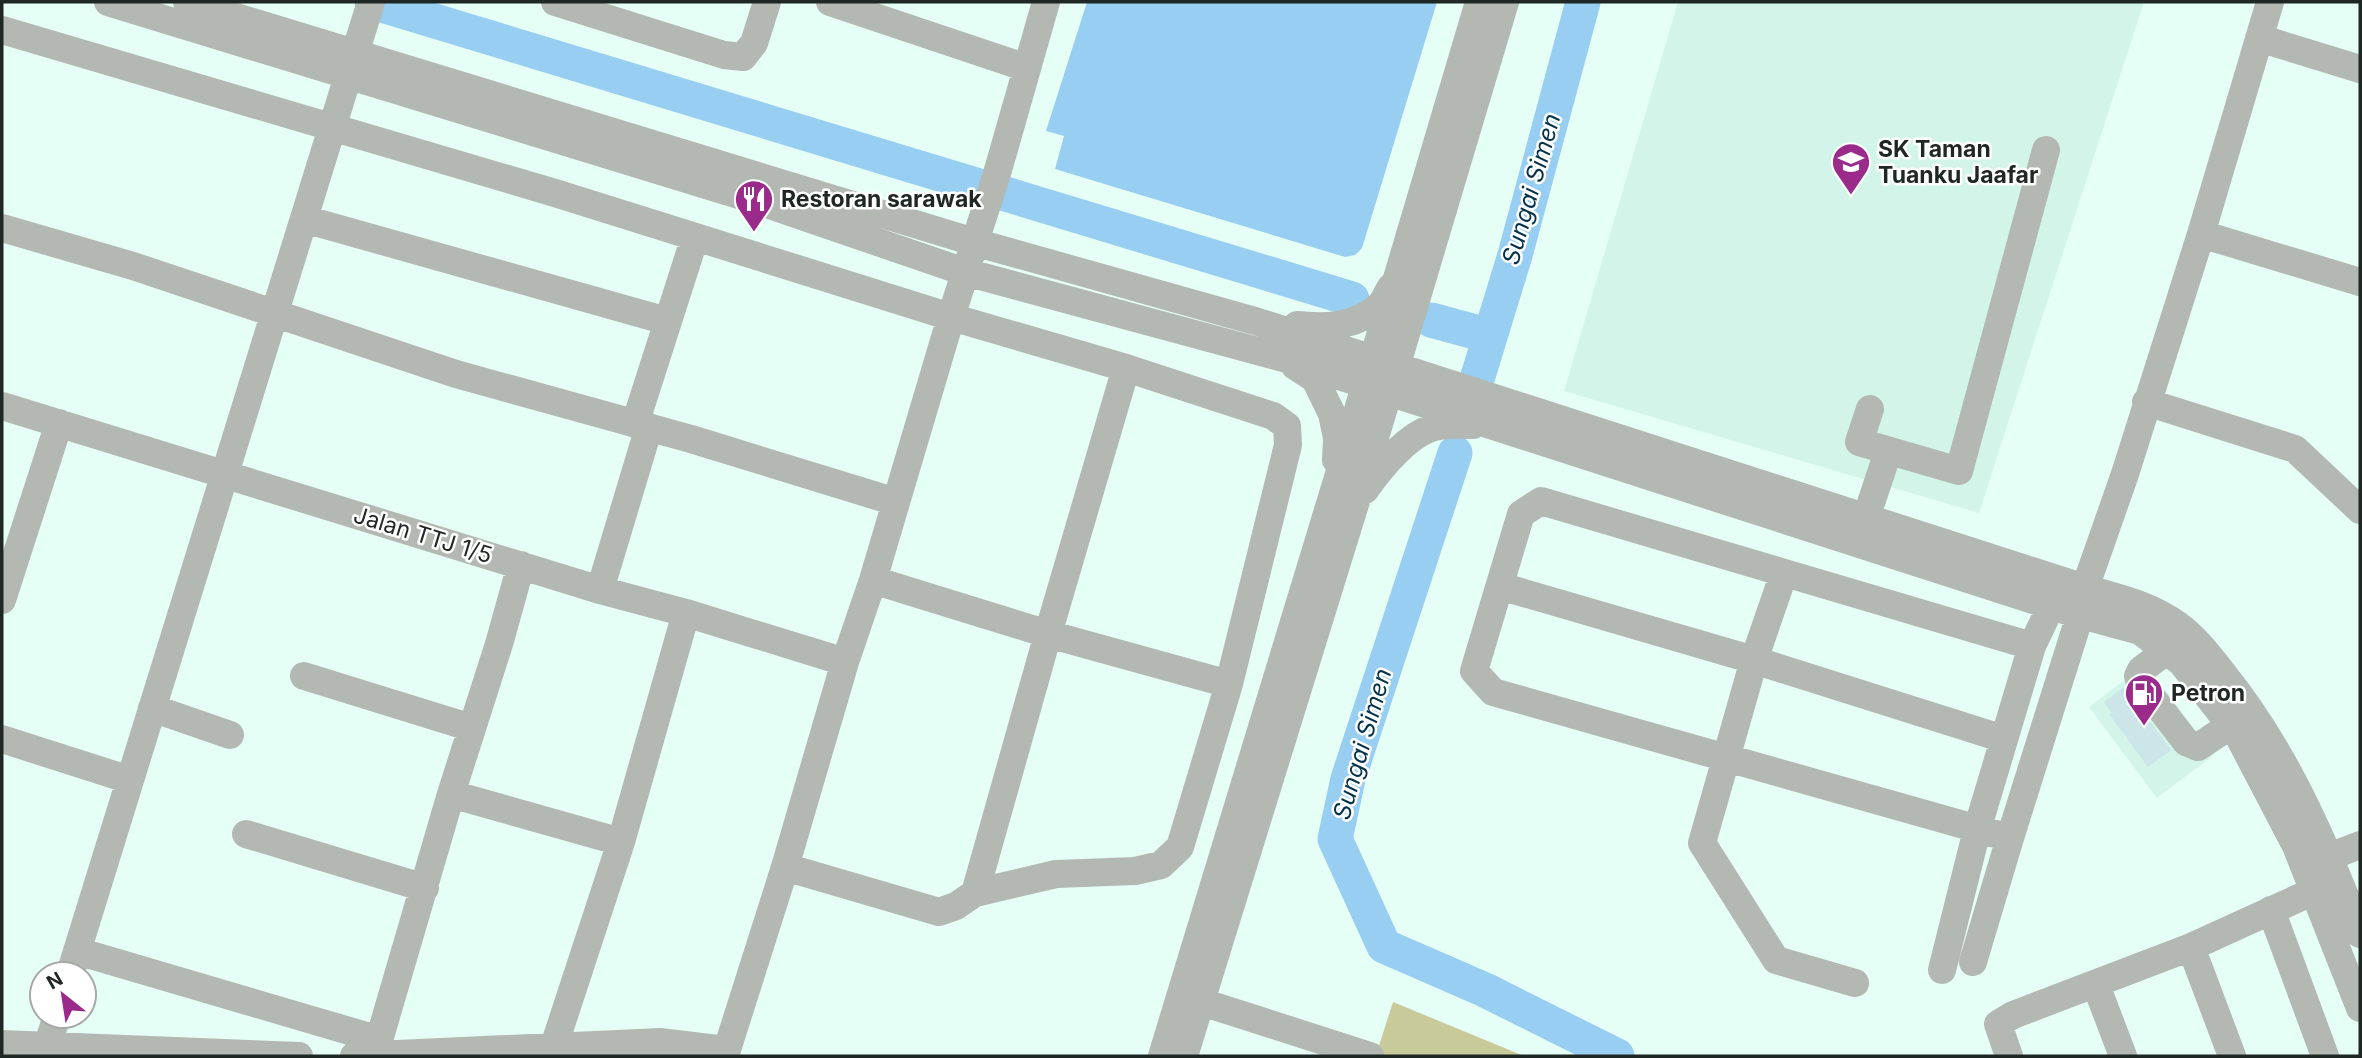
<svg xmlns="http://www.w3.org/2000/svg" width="2362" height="1058" font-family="Inter,sans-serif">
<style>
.built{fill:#d3f5e9}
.green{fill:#c9ca9a}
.water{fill:#97cef1}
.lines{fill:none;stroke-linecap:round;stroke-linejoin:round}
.river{stroke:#97cef1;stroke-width:35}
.building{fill:#cbe5e8}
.minor{stroke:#b3b9b2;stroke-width:28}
.labels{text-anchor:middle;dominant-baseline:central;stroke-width:5;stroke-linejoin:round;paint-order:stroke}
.poi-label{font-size:23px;font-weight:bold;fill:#1e2724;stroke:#fff;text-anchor:start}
.street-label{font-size:23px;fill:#1e2724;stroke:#fff}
.water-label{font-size:24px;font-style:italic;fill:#04324a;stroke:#fff}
</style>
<rect width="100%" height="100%" fill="#e6fff6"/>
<path class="built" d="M1678,2H2144L1979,513L1564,391Z
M2146,664L2214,755L2157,798L2089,707Z"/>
<path class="green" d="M1393,1002L1524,1056H1388L1377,1052Z"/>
<path class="water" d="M1087,2H1437L1362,248L1355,255L1345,257L1055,169L1064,136L1046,131Z"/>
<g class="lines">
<path class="river" d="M372,2L1352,299
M1431,320L1490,336
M1478,376L1515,255L1583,2
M1455,453L1348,779L1335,839L1384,946L1485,990L1617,1056"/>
</g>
<path class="building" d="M2124,687L2171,750L2148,767L2109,714L2111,712L2104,702Z"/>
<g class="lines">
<path class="minor" d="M108,2L749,198L965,272L1283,358L2070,612L2140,631L2181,662L2238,735L2296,846L2360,1008
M187,2L974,242L1255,321L2085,588C2118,598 2149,604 2178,625C2196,638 2211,658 2225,676C2286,752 2325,843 2360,934
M555,2L724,55L743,57L754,43L767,2
M830,2L1027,68
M2,30L555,193L951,317L1126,368L1273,416L1287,426L1288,445L1229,684L1180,847L1161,865L1135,871L1056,874L975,893L956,906L939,912L785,867
M2259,38L2360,69
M304,219L667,321
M2,228L133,266L456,374L691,439L896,502
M2201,234L2360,282
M1297,325C1325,328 1356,327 1379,306C1384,302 1387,293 1391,287
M1295,366L1315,379L1332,414L1337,438L1336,460
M2146,402L2295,449L2360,510
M2,406L600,590L686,613L845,662
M1870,409L1859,442L1959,471L2046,150
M635,424L695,237
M1365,490C1381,467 1411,430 1440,426C1451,424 1463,425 1473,425
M1866,518L1888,452
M1784,573L1754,660L1702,843L1776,960L1855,983
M873,580L1048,634L1229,684
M1500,586L1754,660L2004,739
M600,590L649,427
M2,600L59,423
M2032,646L1541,501L1521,514L1474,671L1493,692L2010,838L2080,615L2085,588L2125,474L2201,234L2270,2
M2166,651L2141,670L2138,676L2140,682L2186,742L2198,747L2231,725
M304,676L472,728
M152,708L230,735
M2,739L130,780
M451,794L621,842
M246,834L425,888
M2313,863L2360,845
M975,893L1048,634L1126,368
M2271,910L2325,1056
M2191,947L2232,1056
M77,951L380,1040
M1973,962L2010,838
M1942,970L1977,830L2032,646L2051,606L2066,598
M70,974L371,2
M2096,985L2123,1056
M1183,996L1370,1056
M2,1044L299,1056
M554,1046L621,842L686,613
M47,1047L57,1016
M375,1054L451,794L499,644L521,565
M354,1056L660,1042L726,1050
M725,1056L785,867L845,662L873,580L951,317L998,170L1046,2
M1162,1056L1336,484L1479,2
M1184,1056L1356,501L1505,2
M2009,1056L1998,1024L2013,1015L2191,947L2314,891"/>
</g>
<defs>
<g id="school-pin" transform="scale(2.0125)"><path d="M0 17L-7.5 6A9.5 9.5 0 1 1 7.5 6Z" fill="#9a2b8a" stroke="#fff"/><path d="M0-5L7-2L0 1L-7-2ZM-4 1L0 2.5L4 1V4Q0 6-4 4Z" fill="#fff"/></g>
<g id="restaurant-pin" transform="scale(2.0125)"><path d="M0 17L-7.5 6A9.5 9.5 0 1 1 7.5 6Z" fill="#9a2b8a" stroke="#fff"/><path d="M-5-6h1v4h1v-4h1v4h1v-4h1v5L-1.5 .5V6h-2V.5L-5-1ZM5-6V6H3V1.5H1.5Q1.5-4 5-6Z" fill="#fff"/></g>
<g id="fuel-pin" transform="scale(2.0125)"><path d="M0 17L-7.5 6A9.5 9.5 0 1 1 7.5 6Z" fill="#9a2b8a" stroke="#fff"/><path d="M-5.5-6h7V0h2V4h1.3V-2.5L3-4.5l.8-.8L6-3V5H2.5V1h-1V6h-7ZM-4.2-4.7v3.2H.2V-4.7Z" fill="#fff"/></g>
</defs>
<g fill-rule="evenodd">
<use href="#school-pin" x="1851" y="162"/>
<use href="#restaurant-pin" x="754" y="199"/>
<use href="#fuel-pin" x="2144" y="693"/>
</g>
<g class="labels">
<g class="poi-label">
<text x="1878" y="149">SK Taman<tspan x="1878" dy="26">Tuanku Jaafar</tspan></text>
<text x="781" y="199">Restoran sarawak</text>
<text x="2171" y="693">Petron</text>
</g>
<g class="street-label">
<text transform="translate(423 535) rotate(17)">Jalan TTJ 1/5</text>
</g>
<g class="water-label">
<text transform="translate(1531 189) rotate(-74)">Sungai Simen</text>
<text transform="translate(1362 744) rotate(-74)">Sungai Simen</text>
</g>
</g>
<rect width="2362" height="1058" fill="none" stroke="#1e2724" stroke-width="7"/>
<g transform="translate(63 995) rotate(330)"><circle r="33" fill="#ffffff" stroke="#a5a9a7" stroke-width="2"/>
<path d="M0-5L12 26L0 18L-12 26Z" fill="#9a2b8a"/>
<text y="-10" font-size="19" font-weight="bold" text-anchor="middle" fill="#1e2724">N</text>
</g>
</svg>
